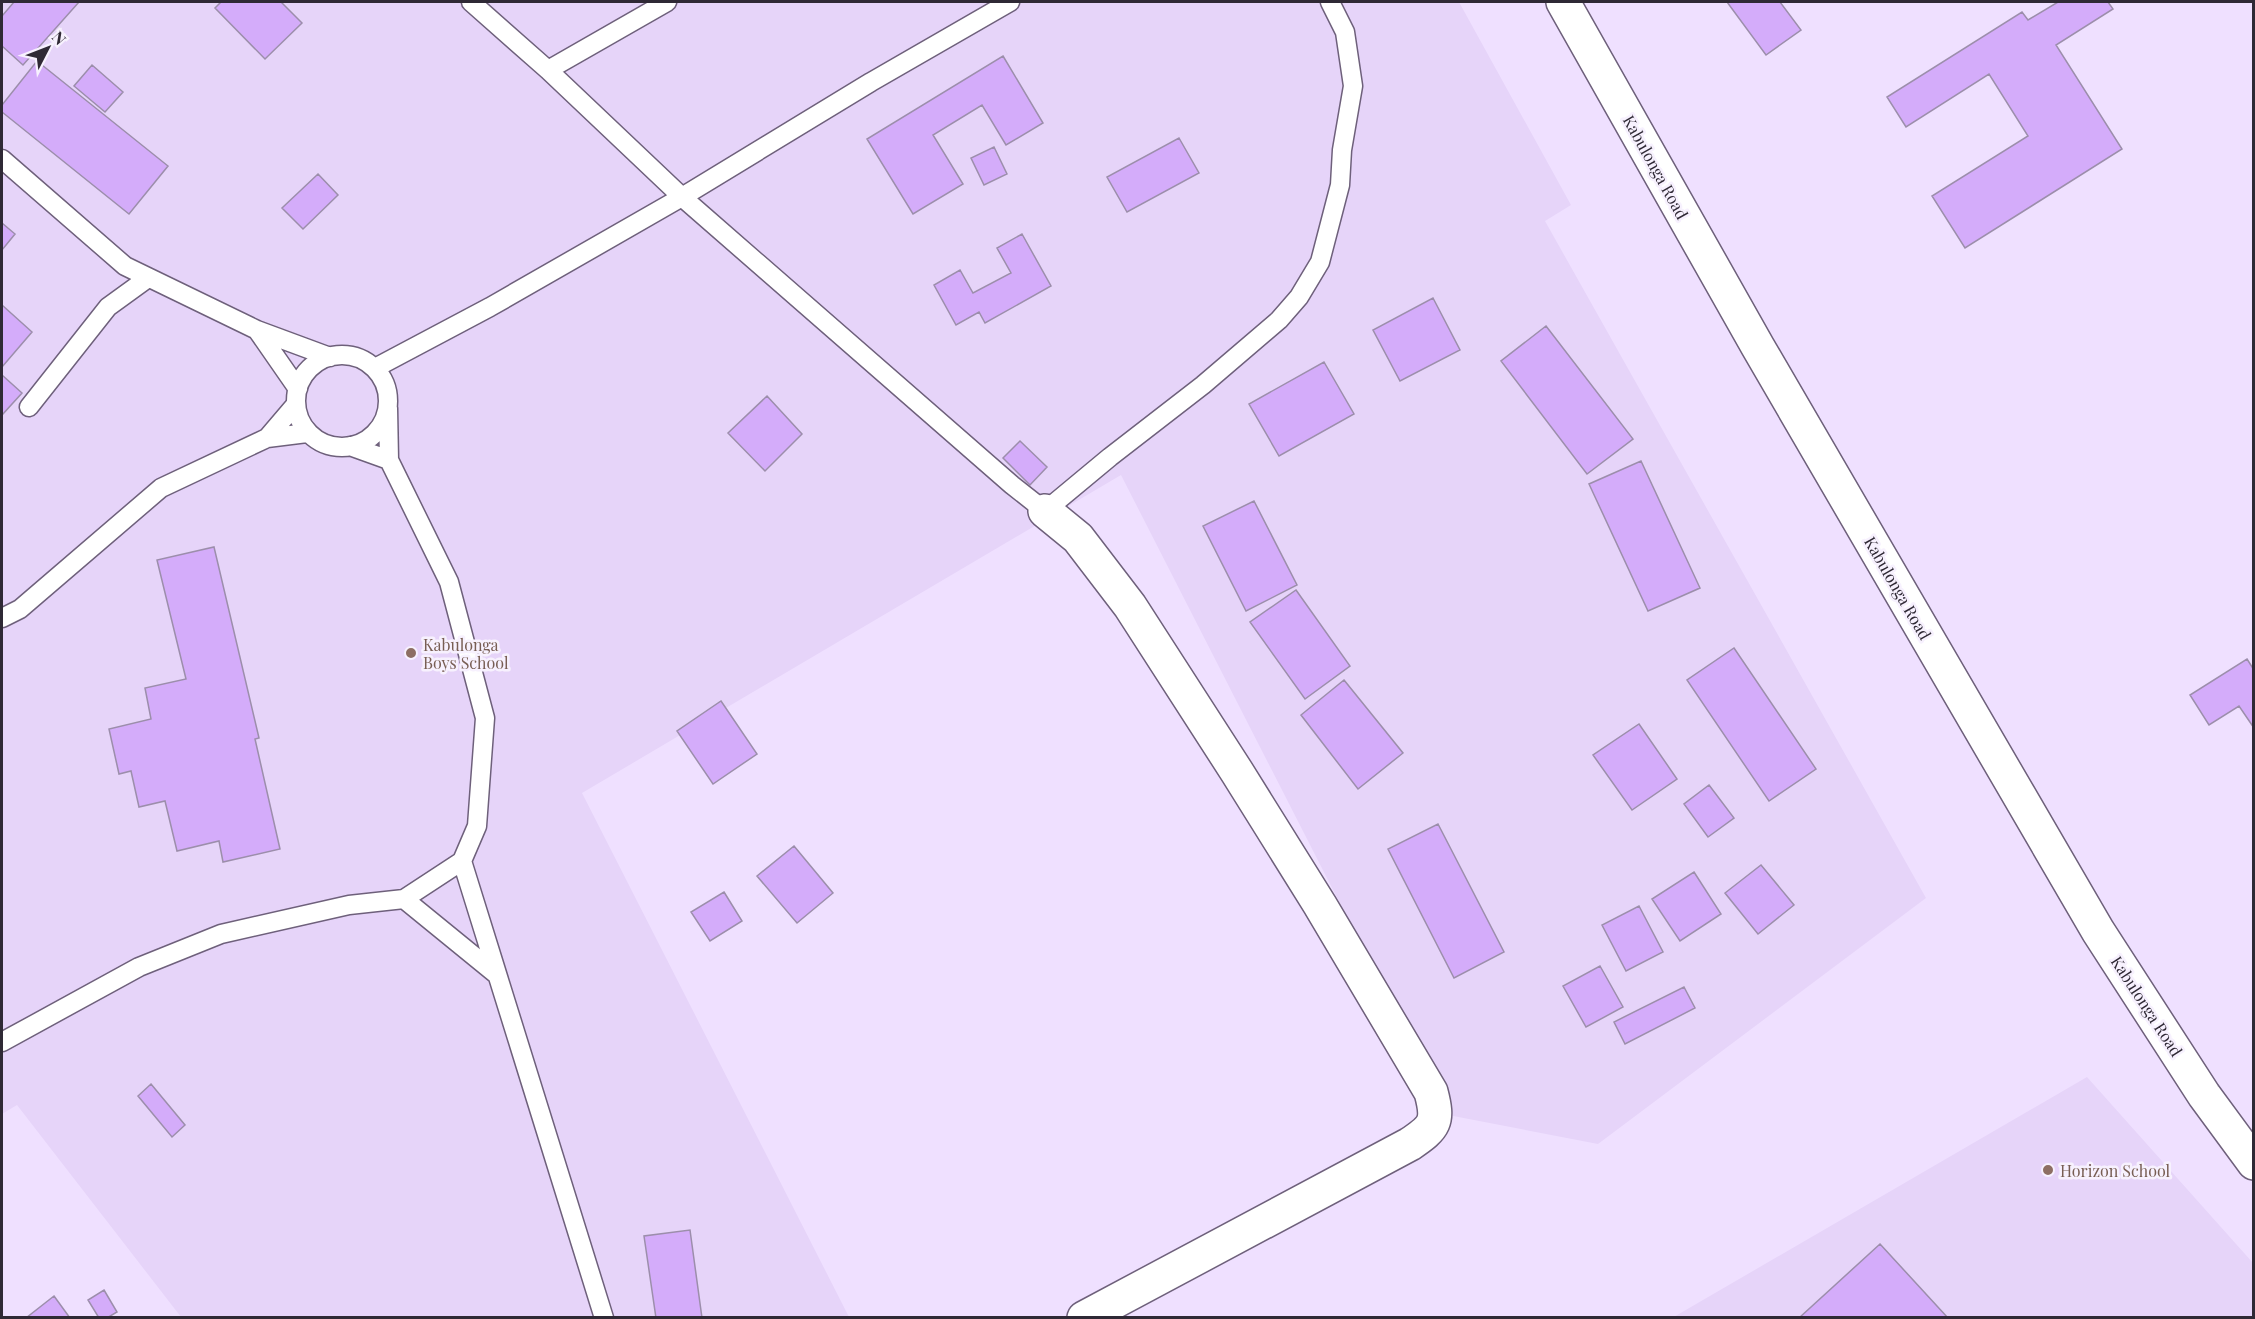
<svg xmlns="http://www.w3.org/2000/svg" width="2255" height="1319" font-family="'Playfair Display',serif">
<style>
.built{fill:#e6d4f9}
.building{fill:#d4acfa;stroke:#9c8eab;stroke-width:1.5}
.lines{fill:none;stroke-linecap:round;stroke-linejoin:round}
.service-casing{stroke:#6e607b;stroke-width:21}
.minor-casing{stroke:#6e607b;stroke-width:36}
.secondary-casing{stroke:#6e607b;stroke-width:36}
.service{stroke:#fff;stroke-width:18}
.minor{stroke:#fff;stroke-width:33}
.secondary{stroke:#fff;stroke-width:33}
.education-dot{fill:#8d6e63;stroke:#f7f1fe;stroke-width:2}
.labels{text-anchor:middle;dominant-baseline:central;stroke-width:5;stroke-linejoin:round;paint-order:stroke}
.street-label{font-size:16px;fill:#2f2935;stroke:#f7f1fe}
.education-label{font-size:16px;fill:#785e54;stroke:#f7f1fe;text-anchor:start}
</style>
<rect width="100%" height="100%" fill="#efe0ff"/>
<path class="built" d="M2,2H1459L1571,205L1545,221L1926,898L1598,1144L1448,1115L1121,475L582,793L849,1317H181L17,1105L2,1114Z
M2087,1077L2253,1263V1317L1672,1318Z"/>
<path class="building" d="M14,2H79L23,65L2,46V16Z
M221,2H281L302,23L265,59L215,8Z
M1727,2H1780L1801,30L1766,55Z
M2058,2H2108L2113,9L2056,45L2122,149L1965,248L1932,196L2028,136L1989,74L1906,127L1887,97L2022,12L2028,20Z
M1003,56L1043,123L1006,145L982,105L933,135L963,184L913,214L867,139Z
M37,61L168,166L129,214L2,112V105Z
M92,65L123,92L105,112L74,86Z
M1179,138L1199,173L1127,212L1107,177Z
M994,147L1007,174L984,185L971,158Z
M318,174L338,195L303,229L282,208Z
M2,223L15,234L2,250Z
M1022,234L1051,286L985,323L979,312L956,325L934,285L960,270L973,293L1011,273L997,248Z
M1433,298L1460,350L1400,381L1373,330Z
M2,305L32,332L2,367Z
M1546,326L1633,439L1587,474L1501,361Z
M1324,362L1354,414L1279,456L1249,404Z
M2,375L22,393L2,415Z
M767,396L802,434L765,471L728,433Z
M1020,441L1047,467L1030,485L1003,458Z
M1641,461L1700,588L1648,611L1589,484Z
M1254,501L1297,585L1246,611L1203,526Z
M214,547L259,738L255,739L280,849L223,862L219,841L177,851L165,801L139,807L131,771L119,774L109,729L151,719L145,688L186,679L157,560Z
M1296,590L1350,666L1305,699L1250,622Z
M1734,648L1816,769L1769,801L1687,680Z
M2247,659L2254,670V728L2239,706L2209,725L2190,695Z
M1344,680L1403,753L1358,789L1301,715Z
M721,701L757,754L713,784L677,731Z
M1639,724L1677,779L1632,810L1593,755Z
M1709,785L1734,818L1708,837L1684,804Z
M1438,824L1504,952L1454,978L1388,849Z
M794,846L833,893L797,923L757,876Z
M1761,865L1794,905L1758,934L1725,893Z
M1694,872L1721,914L1680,941L1652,899Z
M724,892L742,921L710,941L691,912Z
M1639,906L1663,952L1626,971L1602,925Z
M1600,966L1623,1007L1586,1027L1563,986Z
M1684,987L1695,1008L1625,1044L1614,1022Z
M151,1084L185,1125L172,1137L138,1096Z
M690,1230L702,1318H656L644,1236Z
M1880,1244L1948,1318H1799Z
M104,1290L117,1312L107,1318H99L88,1300Z
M54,1296L70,1318H26Z"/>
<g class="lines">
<g class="service-casing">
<path id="service" d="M471,2L548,70L682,197L1012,485L1045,511L1110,457L1203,385L1279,320L1299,297L1320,262L1340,185L1342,150L1353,86L1345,32L1330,2
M548,70L667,2
M2,159L125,266L257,330L330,357
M257,330L298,389
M296 401a46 46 0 1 1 92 0a46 46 0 1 1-92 0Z
M375,368L490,307L682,197L871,82L1010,2
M29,407L108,307L148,278
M267,438L296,404
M350,446L389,460
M2,618L20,609L161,488L267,438L307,433
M462,861L604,1318
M404,899L496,974
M2,1042L139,967L221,934L349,905L404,899L462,861L477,826L485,718L449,582L389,460L388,408"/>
</g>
<g class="minor-casing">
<path id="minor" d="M1045,511L1078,538L1130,606L1237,772L1320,905L1431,1092C1439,1122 1435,1127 1410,1144L1084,1318"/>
</g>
<g class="secondary-casing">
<path id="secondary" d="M1563,2L1758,347L2098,931L2204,1095L2254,1163"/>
</g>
<use href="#service" class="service"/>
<use href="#minor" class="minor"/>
<use href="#secondary" class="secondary"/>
</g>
<g class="education-dot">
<circle cx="411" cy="653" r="6"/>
<circle cx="2048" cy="1170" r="6"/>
</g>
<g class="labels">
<g class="street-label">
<text transform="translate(1656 167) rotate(61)">Kabulonga Road</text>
<text transform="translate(1898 588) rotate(60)">Kabulonga Road</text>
<text transform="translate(2147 1006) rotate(57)">Kabulonga Road</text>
</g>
<g class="education-label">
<text x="423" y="644">Kabulonga<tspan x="423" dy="18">Boys School</tspan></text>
<text x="2060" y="1170">Horizon School</text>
</g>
</g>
<rect width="2255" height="1319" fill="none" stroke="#2f2935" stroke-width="6"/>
<g transform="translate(48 48) rotate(48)" stroke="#f7f1fe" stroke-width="4.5" paint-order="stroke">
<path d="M0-4.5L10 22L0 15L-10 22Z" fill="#2f2935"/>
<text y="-9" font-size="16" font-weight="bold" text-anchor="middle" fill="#2f2935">N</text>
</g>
</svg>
